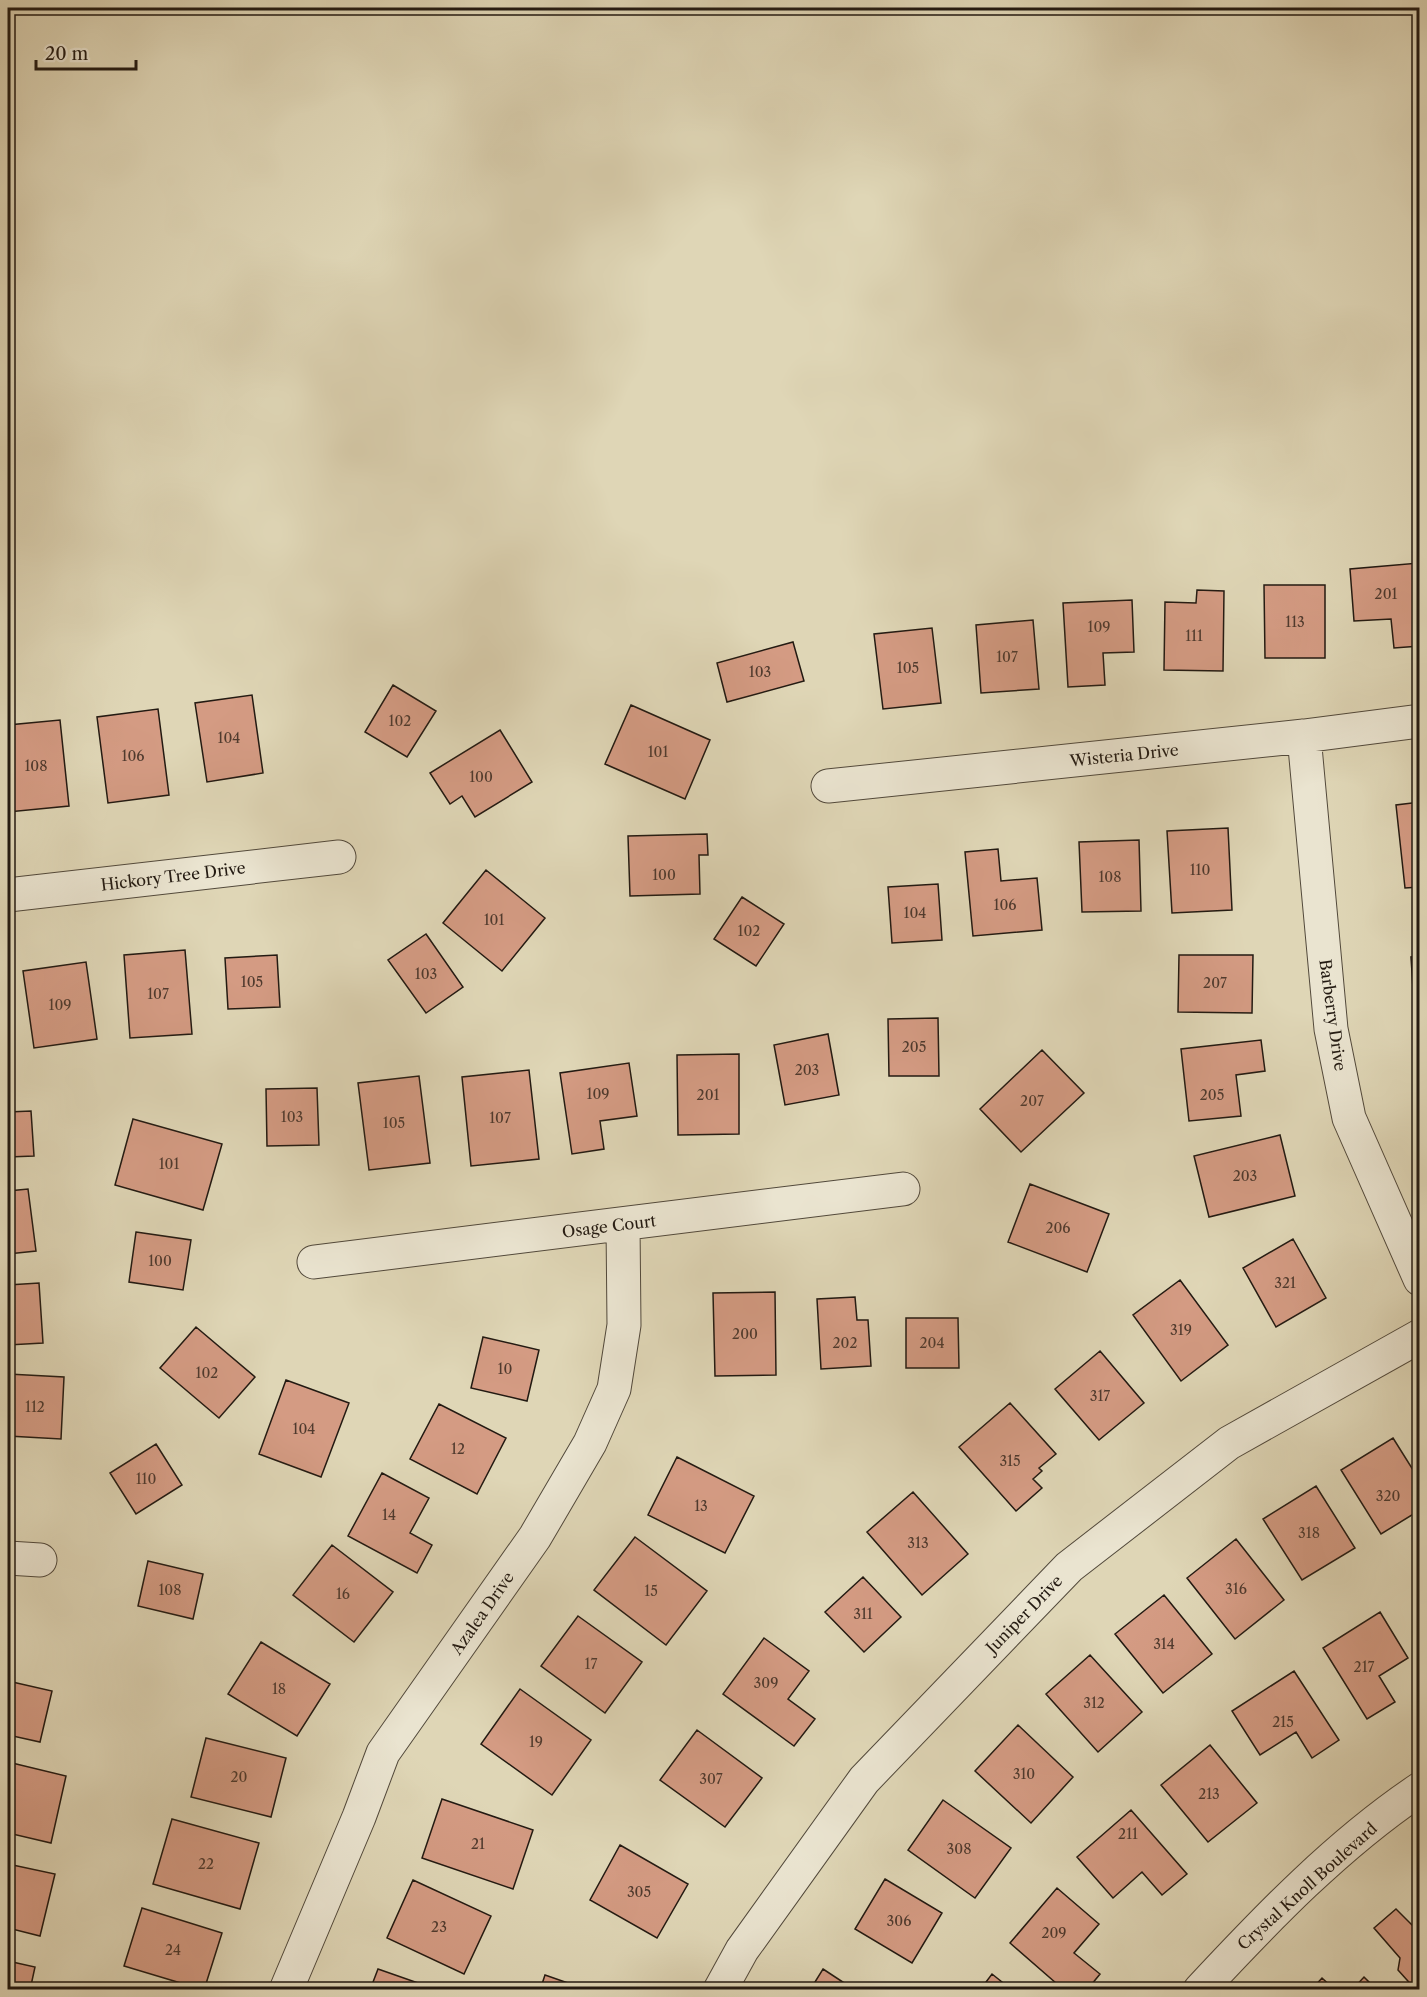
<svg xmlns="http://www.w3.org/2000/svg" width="1427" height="1997" font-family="'Libre Caslon Text',serif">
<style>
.building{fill:#d49b83;stroke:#231a12;stroke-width:1.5}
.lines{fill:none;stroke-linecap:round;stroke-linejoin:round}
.minor-casing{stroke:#52493b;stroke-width:35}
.minor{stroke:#eae4d0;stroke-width:33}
.labels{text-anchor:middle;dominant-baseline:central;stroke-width:6;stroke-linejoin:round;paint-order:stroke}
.number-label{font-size:14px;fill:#4f3a2e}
.street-label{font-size:16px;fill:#231a12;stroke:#eae4d0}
</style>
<rect width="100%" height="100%" fill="#dfd6b6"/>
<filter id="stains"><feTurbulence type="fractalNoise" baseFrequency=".00333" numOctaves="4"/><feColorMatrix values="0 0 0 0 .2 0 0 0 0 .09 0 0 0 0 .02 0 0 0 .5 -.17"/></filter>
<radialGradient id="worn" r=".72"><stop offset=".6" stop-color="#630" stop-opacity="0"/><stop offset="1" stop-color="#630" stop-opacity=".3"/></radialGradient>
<path class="building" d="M1419,563L1420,646L1394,648L1391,619L1354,621L1350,569Z
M1264,585H1325V658H1265Z
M1197,590L1224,591L1223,671L1164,670L1165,602L1196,603Z
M1132,600L1134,652L1103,653L1105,685L1068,687L1063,603Z
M1033,620L1039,689L981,693L976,625Z
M932,628L941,703L883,709L874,634Z
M793,642L804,681L727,702L717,663Z
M393,685L436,711L407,757L365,732Z
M252,695L263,773L207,782L195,703Z
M631,705L710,740L685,799L605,764Z
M158,709L169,795L108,803L97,717Z
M60,720L69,806L8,812V725Z
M500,730L532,782L475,817L462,796L450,804L430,773Z
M1420,802V887L1405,888L1396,805Z
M1228,828L1232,910L1172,913L1167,831Z
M707,834L708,855H699L700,894L630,896L628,836Z
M1139,840L1141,911L1082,912L1079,842Z
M998,849L1001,881L1037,878L1042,930L973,936L965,852Z
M486,870L545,918L502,971L443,923Z
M938,884L942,940L892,943L888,887Z
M742,897L784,924L756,966L714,939Z
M426,934L463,987L426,1013L388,960Z
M185,950L192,1034L130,1038L124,955Z
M277,955L280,1007L228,1009L225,958Z
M1179,955H1253L1252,1013L1178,1012Z
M1420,956V1004H1414L1411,957Z
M86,962L97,1039L34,1048L23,971Z
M938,1018L939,1076H889L888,1019Z
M828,1034L839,1095L785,1105L774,1045Z
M1261,1040L1265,1071L1236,1075L1241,1116L1189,1121L1181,1049Z
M1042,1050L1084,1093L1021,1152L980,1109Z
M739,1054V1134L678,1135L677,1055Z
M629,1063L637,1116L600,1121L604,1149L572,1154L560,1073Z
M529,1070L539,1159L471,1166L462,1077Z
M419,1076L430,1163L369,1170L358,1083Z
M317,1088L319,1145L267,1146L266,1089Z
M31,1111L34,1156L8,1157V1112Z
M133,1119L222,1144L203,1210L115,1185Z
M1280,1135L1295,1196L1209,1217L1194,1156Z
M1030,1184L1109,1214L1087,1272L1008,1242Z
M28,1189L36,1251L8,1254V1191Z
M136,1232L191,1240L183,1290L129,1282Z
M1293,1239L1326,1298L1276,1327L1243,1268Z
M1180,1280L1228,1345L1181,1381L1133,1315Z
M39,1283L43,1343L8,1345V1285Z
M775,1292L776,1375L715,1376L713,1293Z
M855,1297L857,1320H868L871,1366L821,1369L817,1299Z
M906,1318H958L959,1368H906Z
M196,1327L255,1377L219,1418L160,1368Z
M483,1337L539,1350L527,1401L471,1388Z
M1100,1351L1144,1403L1099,1440L1055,1389Z
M8,1374L64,1377L61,1439L8,1436Z
M286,1380L349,1403L321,1477L259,1454Z
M1010,1403L1056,1454L1039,1468L1042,1471L1033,1479L1042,1488L1016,1511L959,1447Z
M439,1404L506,1438L477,1494L410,1459Z
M1393,1438L1420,1481V1510L1381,1534L1341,1470Z
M156,1444L182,1485L136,1514L110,1473Z
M677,1457L754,1496L725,1553L648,1515Z
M382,1473L429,1498L410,1533L432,1545L417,1573L348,1536Z
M1316,1486L1355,1548L1302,1580L1263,1519Z
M913,1492L968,1554L922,1595L867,1532Z
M635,1537L707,1591L666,1645L594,1590Z
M1236,1539L1284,1600L1235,1639L1187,1578Z
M332,1545L393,1592L354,1642L293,1595Z
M148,1561L203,1574L193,1619L138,1606Z
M863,1577L901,1617L864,1652L825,1612Z
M1164,1595L1212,1654L1163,1693L1115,1634Z
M1380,1612L1408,1658L1379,1676L1395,1702L1367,1719L1323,1648Z
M578,1616L642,1662L605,1713L541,1666Z
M764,1638L809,1671L788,1699L815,1719L794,1746L723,1694Z
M261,1642L330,1684L297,1736L228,1694Z
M1090,1655L1142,1712L1098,1752L1046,1694Z
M1294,1671L1339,1740L1312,1758L1296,1732L1260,1755L1232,1711Z
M8,1681L52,1691L40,1742L8,1735Z
M520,1689L591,1740L552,1795L481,1744Z
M1018,1725L1073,1777L1031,1823L975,1771Z
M697,1730L762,1778L725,1827L660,1780Z
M206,1738L286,1758L271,1817L191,1797Z
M1210,1745L1257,1803L1208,1842L1161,1785Z
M8,1762L66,1776L51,1843L8,1833Z
M442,1799L533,1830L513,1889L422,1858Z
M943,1800L1011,1848L975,1898L908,1850Z
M1131,1810L1187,1874L1162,1895L1142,1872L1113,1898L1077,1857Z
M172,1819L259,1843L240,1909L153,1884Z
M620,1845L688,1884L657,1938L590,1900Z
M8,1864L55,1874L40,1936L8,1928Z
M885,1879L942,1913L912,1963L855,1929Z
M413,1880L491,1916L464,1974L387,1938Z
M1057,1888L1099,1924L1074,1953L1100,1974L1087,1990H1064L1010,1943Z
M142,1908L222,1933L204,1990L124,1966Z
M1396,1909L1420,1933V1990H1416L1398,1970L1400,1958L1374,1928Z
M8,1961L35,1967L30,1990H8Z
M378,1969L438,1990H370Z
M823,1969L855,1990H810Z
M992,1974L1012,1990H980Z
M545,1975L588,1990H540Z
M1364,1977L1377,1990H1352Z
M1322,1978L1335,1990H1311Z"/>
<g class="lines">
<g class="minor-casing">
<path id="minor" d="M1304,736L1331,1029L1349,1118L1420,1279
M828,786L1304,736L1420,721
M8,895L339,857
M314,1262L903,1189
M8,1558L40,1560
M286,1990L359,1817L383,1753L535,1537L590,1443L614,1389L624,1325L623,1224
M720,1990L742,1950L864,1780L1069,1567L1229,1443L1420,1336
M1200,1990C1267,1918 1338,1844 1420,1789"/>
</g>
<use href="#minor" class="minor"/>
</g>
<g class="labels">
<g class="number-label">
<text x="1386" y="594">201</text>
<text x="1295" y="622">113</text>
<text x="1099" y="627">109</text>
<text x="1194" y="636">111</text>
<text x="1007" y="657">107</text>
<text x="908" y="668">105</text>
<text x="760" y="672">103</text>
<text x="400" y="721">102</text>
<text x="229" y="738">104</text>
<text x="658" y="752">101</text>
<text x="133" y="756">106</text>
<text x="36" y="766">108</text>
<text x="481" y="777">100</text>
<text x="1200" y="870">110</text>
<text x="664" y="875">100</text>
<text x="1110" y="877">108</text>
<text x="1005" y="905">106</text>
<text x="915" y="913">104</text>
<text x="494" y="920">101</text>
<text x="749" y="931">102</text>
<text x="426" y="974">103</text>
<text x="252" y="982">105</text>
<text x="1215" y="983">207</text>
<text x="158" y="994">107</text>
<text x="60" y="1005">109</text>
<text x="914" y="1047">205</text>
<text x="807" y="1070">203</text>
<text x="598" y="1094">109</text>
<text x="708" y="1095">201</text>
<text x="1212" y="1095">205</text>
<text x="1032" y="1101">207</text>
<text x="292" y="1117">103</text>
<text x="500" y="1118">107</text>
<text x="394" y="1123">105</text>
<text x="169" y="1164">101</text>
<text x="1245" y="1176">203</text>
<text x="1058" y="1228">206</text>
<text x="160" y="1261">100</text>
<text x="1285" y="1283">321</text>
<text x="1181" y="1330">319</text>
<text x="745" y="1334">200</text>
<text x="845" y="1343">202</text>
<text x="932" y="1343">204</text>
<text x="505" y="1369">10</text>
<text x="207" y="1373">102</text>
<text x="1100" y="1396">317</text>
<text x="35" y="1407">112</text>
<text x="304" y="1429">104</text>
<text x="458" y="1449">12</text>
<text x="1010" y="1461">315</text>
<text x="146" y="1479">110</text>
<text x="1388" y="1496">320</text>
<text x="701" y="1506">13</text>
<text x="389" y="1515">14</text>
<text x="1309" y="1533">318</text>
<text x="918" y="1543">313</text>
<text x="1236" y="1589">316</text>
<text x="170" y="1590">108</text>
<text x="651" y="1591">15</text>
<text x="343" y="1594">16</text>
<text x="863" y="1614">311</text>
<text x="1164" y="1644">314</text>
<text x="591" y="1664">17</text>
<text x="1364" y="1667">217</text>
<text x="766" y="1683">309</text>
<text x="279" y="1689">18</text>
<text x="1094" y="1703">312</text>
<text x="1283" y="1722">215</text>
<text x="536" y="1742">19</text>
<text x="1024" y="1774">310</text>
<text x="239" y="1777">20</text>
<text x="711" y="1779">307</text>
<text x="1209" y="1794">213</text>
<text x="1128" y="1834">211</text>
<text x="478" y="1844">21</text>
<text x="959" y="1849">308</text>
<text x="206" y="1864">22</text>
<text x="639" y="1892">305</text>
<text x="899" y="1921">306</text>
<text x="439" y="1927">23</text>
<text x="1054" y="1933">209</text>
<text x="173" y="1950">24</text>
</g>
<g class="street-label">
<text transform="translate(1124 755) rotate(-6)">Wisteria Drive</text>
<text transform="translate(173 876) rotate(-7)">Hickory Tree Drive</text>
<text transform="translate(1333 1015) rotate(82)">Barberry Drive</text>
<text transform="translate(609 1226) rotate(-7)">Osage Court</text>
<text transform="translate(482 1613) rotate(-55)">Azalea Drive</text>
<text transform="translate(1024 1614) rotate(-46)">Juniper Drive</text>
<text transform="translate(1307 1886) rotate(-42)">Crystal Knoll Boulevard</text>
</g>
</g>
<rect width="1427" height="1997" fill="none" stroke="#dfd6b6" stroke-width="30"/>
<rect x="9" y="9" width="1409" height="1979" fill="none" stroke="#231a12" stroke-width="3"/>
<rect x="15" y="15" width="1397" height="1967" fill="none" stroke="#231a12" stroke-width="1.5"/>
<path d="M36 60v9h100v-9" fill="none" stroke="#231a12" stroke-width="3"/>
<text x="45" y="60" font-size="18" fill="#231a12" stroke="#eae4d0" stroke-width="4.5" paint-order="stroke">20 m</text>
<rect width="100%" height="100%" filter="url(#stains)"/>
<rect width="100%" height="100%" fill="url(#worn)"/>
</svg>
